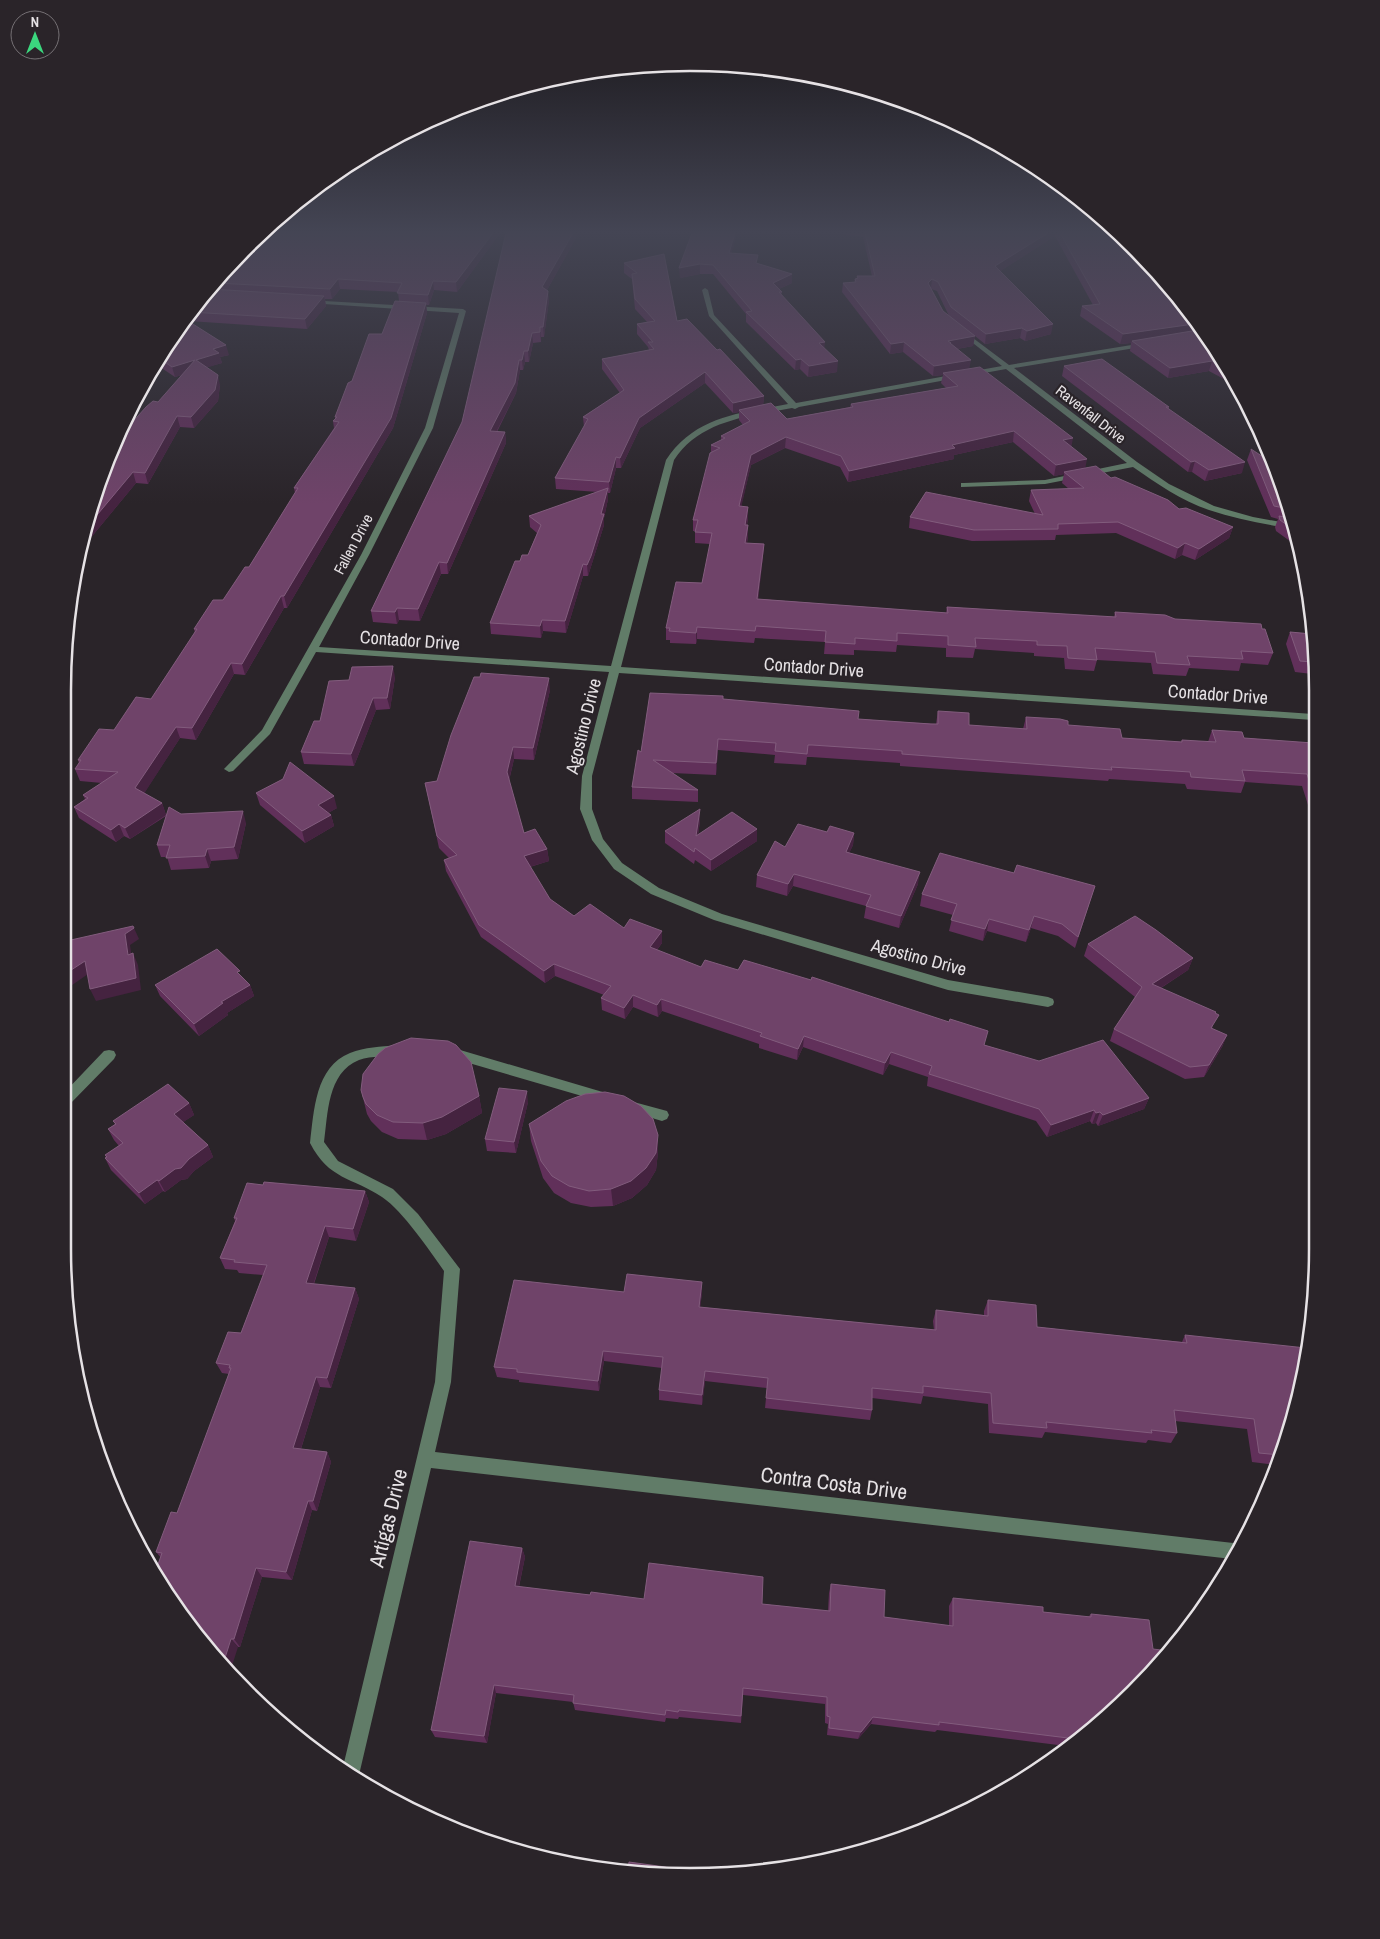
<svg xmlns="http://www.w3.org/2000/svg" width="1380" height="1939" font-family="'Archivo Narrow',sans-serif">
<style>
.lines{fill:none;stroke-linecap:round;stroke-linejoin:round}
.minor{fill:#617c68;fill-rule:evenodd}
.wall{fill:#61305a;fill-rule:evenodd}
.shaded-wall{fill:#452340}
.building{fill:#6f4369;stroke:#825c7d}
.labels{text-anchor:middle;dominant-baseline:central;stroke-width:4.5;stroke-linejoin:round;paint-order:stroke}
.far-street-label{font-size:15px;fill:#e6e2e5;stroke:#2a2429}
.street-label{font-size:18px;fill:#e6e2e5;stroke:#2a2429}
.near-street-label{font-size:21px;fill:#e6e2e5;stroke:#2a2429}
.rim{fill:none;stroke:#e6e2e5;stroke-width:2.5}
</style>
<rect width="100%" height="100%" fill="#2a2429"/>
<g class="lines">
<path class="minor" d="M705,288L708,290L714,315L796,403L1002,366L959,332L958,331L961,329L1009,365L1150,342L1151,344L1147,346L1014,368L1137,462L1169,484L1214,506L1253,517L1292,524V529C1264,524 1236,519 1209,510C1182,501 1156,483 1133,467L1045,484L961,487V483H964L1045,480L1127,463L1006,369L799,407L795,409L792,408C749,416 700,420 674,460L621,667L1313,714V720L619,673L592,776V809L603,839L622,863L659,888L722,914L948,980L1048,997L1053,999L1054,1002L1053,1005L1048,1007L948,990L714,920L651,894L614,869L592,840L580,809L582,776L609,672L316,652L270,734L233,771L229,772L224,769L262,730L361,555L425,428L459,313L309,303L306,301L307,300L463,309L466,311L433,428L369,555L319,647L611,666L666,460C695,416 741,413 788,404L709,316L702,290Z
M396,1045L401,1046L403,1050L401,1054C387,1058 372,1055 359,1060C327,1073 328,1114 324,1142L338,1161L393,1189L418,1214L460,1269L451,1382L435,1452L1242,1544L1232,1559L431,1468L359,1775L357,1779L342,1771L435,1382L444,1271C429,1250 403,1211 382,1197C352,1177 329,1180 310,1143C314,1111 315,1067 350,1053C365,1047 381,1047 396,1045Z
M450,1047L606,1093L611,1094L613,1098L611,1102L606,1103L445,1056L443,1052L445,1048Z
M109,1050L114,1051L116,1055L114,1059L68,1106L63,1107V1094L104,1051Z
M630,1101L667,1111L669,1115L667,1119L662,1121L625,1110L623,1106L625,1102Z"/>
</g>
<path class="wall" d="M263,233H500L457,292L434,290L429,305H426L427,313L393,428L287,608H284L245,675L234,674L196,740L180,738L144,793L162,803L166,815L181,814L246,823L238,859L211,861L209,868L171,870L167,857H161L157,845L166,816L130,839L124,836L116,842L79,818L74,807L85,799L83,795L102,783L80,781L75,769L79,763L78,760L151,699L195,633L194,629L223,600L249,567L295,493L294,488L334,428L333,421L335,419V417L352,381L382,334L399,301L398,292L340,289L332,299H325L326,306L307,329L189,321L229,355L220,357L222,363L207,367L220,385L218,401L194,428L180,427L148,484L136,483L79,552L110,450L158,402L182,375L175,377L160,367L153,366L192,308Z
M737,233L731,254L757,263L792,283L779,289L782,292L781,295L824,348L837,372L808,377L800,369L795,370L746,322V314L713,274H700L680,278Z
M841,233H1115L1162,276L1233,384L1209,371L1168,378L1130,351L1131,343L1120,344L1080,316L1082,306L1093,305L1055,236L1000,271L1051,334L1025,341L1020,338L985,344L975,336L973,346L957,349L969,368L1071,447L1085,468L1111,478L1179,509L1233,527L1229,538L1195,560L1182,555L1175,559L1116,533L1056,535L1055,540L972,541L909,528L910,517L1035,514L1029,501L1031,490L1069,489L1062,483L1064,474L1054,476L1013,442L954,455V459L848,482L840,467L785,448L751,465L741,506L748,518L747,525H748V536L747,543L764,544L763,556L758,599L946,613L947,607L1114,617L1115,612L1273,653L1268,665L1241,663L1239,671L1189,668L1186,676L1153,674L1151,663L1097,660L1094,671L1065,669L1064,658L1034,656V653L975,649L973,658L946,657V648L897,645L896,652L854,650V655L824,654L825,642L755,638L754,643L697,639L696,644L670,643V640H666V628L702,583L710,544L695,543V531H693V520L711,453V445L721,440V436L743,425L739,420V412L733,413L705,383L640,428L621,468H616L610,493H608V499L604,518V525L588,576H583L566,633L543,631L541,638L491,634L490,623L520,561L528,555L537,533L530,527L529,516L598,492L556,489L555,478L584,427L583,417L620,393L602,369V359L649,350L648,347L637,334V324L647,322L635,309L632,279L624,273V263L664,254L677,321L764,396L763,405L787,419L850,407L851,404L946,388L941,383L943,375L933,376L903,352L890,354L842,292L843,283H854L855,279H857V276H872L863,237L841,234ZM931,289L937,291L949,316L943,311Z
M577,236L547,290L549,300L544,337H541V342L533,343L529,362H525L523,370H520L516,393L497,432H505L506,443L448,574H441L420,621L399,620L397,624L373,622L371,611L462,422Z
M1064,366L1169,407V409L1242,473L1205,481L1192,472H1188L1062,376Z
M1251,449L1284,489L1298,547L1276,531L1275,527L1278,519L1271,517L1247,460Z
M1290,632L1312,634V674L1295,672L1286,644Z
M395,677L390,709L376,710L354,766L304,764L301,752L349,680Z
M550,690L534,760L514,759L509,781L524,833L547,849L549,861L530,867L550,899L574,916L624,928L662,931V943L657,950L701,967L985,1045L1149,1098L1144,1109L1098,1126L1096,1123L1092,1124L1090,1121L1047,1137L1036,1121L927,1086L928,1077L889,1064L883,1075L803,1047L797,1060L759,1048V1044L662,1011L658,1017L633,1007L625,1019L602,1010L601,998L604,995L555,976L545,983L481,937L446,871L444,860L449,858L439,848L425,783L437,781Z
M723,699L858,719L936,724L938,711L969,725L1023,729L1026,717L1068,725L1122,738L1181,742L1182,740L1208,742L1212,730L1244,738L1313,743V806L1308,805L1302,786L1245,782L1241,793L1187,789L1185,784L1109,779L1108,781L900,766V763L811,757H807L806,765L774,763L775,755L718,750L716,775L672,773L698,790V802L632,799V787L641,752Z
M256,793L337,808L328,813L331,815L334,826L305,843L260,805Z
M700,821L698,835L757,841L711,871L695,860L694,864L665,843V831Z
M827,832L854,833L853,845L849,853L918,884L899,928L864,918L866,906L793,886L787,896L756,887L757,875L785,847Z
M1014,873L1095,886L1075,948L1058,936L1031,928L1026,942L987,931L983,941L949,931L953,915L920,906L922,894Z
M1088,944L1193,958L1188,970L1161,988L1215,1014L1212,1029L1227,1035L1222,1047L1204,1077L1185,1079L1110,1041L1114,1029L1135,997L1084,956Z
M242,977L250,985L254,996L227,1013L228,1015L199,1036L160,996L155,985Z
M361,1090L479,1096L482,1113L446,1134L427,1140L398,1139L382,1132L371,1121L367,1114Z
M528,1102L516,1153L487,1151L485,1139Z
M189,1103L194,1115L183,1122L208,1145L213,1157L194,1171L187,1179L181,1180L165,1192L163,1191L145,1204L111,1170L105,1158L106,1157L105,1155L119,1146L114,1140L108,1129L115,1124L113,1121Z
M529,1124L658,1135V1152L656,1170L647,1185L632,1198L613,1206L591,1207L571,1203L554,1193L543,1178L531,1141Z
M263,1185L365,1191L369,1202L356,1241L329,1237L314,1284L355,1288L359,1299L331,1388L320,1387L301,1449L327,1452L331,1462L317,1511L312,1510L292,1580L262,1577L240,1647H238L156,1552L177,1513L229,1374L222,1373L216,1363L241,1333L263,1275L239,1273L237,1270L225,1269L220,1258L235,1221L234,1218Z
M702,1282V1293L700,1307L934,1330L933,1321L936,1310L984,1315V1311L988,1300L1037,1327L1182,1342L1185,1335L1296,1411L1276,1465L1252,1462L1247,1429L1175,1421L1177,1433L1171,1443L1148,1440L1146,1443L1045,1432L1042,1438L989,1433L988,1404L923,1396L921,1404L872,1398V1410L870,1420L765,1408L767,1388L705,1381L702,1405L659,1400V1390L662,1368L604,1361L599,1391L519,1382V1380L497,1377L494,1367L624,1292Z
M522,1548L525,1557L519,1587L590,1595L644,1599L762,1604L828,1611L829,1593L831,1584L884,1617L949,1626V1606L953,1598L1043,1612L1088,1617L1091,1614L1104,1721L1066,1746L937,1730L935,1732L871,1724L858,1739L827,1735L828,1724L825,1723V1704L743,1695L741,1723L679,1717L678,1719L666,1718L665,1722L575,1710L573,1702L496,1693L487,1743L435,1737L431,1730Z"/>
<path class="shaded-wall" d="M493,233H500L457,292L456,282Z
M573,233H577V236L543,297L542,287Z
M735,233H737L729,263V253Z
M1048,233H1056L1055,236L993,276L995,266Z
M700,264V274L680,278L679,268Z
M792,274V283L773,292V283Z
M338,279L340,289L332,299L330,289Z
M932,279L931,288L928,283Z
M433,281L434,290L429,305L428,295Z
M548,291L549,300L544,337L543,327Z
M324,296L326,306L307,329L305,319Z
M426,303L427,313L393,428L287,608L284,596Z
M1053,324L1051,334L1025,341L1027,331Z
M1194,324L1199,333L1132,341L1131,343L1120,344L1123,334Z
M540,327L541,337V342L540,332Z
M1022,328L1020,338L985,344L986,334Z
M532,333L533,343L529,362L528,351Z
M975,336L973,346L950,350L948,341Z
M825,342L824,352L819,343Z
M904,342L903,352L890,354L891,344Z
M226,345L229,355L220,357L222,363L199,370L196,360L213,349Z
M524,351L525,362L523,370L522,360Z
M801,359L800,369L795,370L796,360Z
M195,360L198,370L175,377L172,367Z
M519,360L520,370L516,393L491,442L490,431Z
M971,360L969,370L943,373V375L933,376L934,366Z
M838,361L837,372L808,377L809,366Z
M1212,361L1209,371L1168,378L1170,368Z
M705,372V383L640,428L621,468L620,458L639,418Z
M218,375L220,385L218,401L194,428L191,417Z
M764,396L763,407L739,410V412L733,413V403Z
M177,416L180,427L148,484L145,473Z
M1014,431L1013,442L954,455V459L848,482L849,471L952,445Z
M505,432L506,443L448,574L447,563Z
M786,437L785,448L751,465L739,517V506L751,455Z
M1073,438L1071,449L1063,440Z
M616,457V468L610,493L609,482Z
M1087,459L1085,470L1064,472V474L1054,476L1056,465Z
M1195,461L1192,472H1188L1191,462Z
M1245,462L1242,473L1205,481L1209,470Z
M133,472L136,483L79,552L87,527Z
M608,488V499L604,518V525L588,576L587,565Z
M748,507V518L745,536V525Z
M748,525V536L745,554V543Z
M1233,527L1229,538L1195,560L1199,549Z
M1185,543L1182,555L1175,559L1178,548Z
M764,544L763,556L757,611V599Z
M439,562L441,574L420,621L418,609Z
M583,564V576L566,633L565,621Z
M281,596L284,608L245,675L242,664Z
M397,608L399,620L397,624L395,612Z
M542,620L543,631L541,638L540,626Z
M697,627V639L696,644V633Z
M231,663L234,674L196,740L192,728Z
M393,666L395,677L390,709L387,698Z
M549,678L550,690L534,760L533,748Z
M373,698L376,710L354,766L351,754Z
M176,727L180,738L140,800L135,788Z
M718,739V750L716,775V763Z
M513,747L514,759L508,784L507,772Z
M334,796L337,808L321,817L318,805Z
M162,803L166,815L130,839L125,828Z
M700,809V821L696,848V836Z
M243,811L246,823L238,859L234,847Z
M331,815L334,826L305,843L302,831Z
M119,824L124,836L116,842L111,830Z
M757,829V841L711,871V860Z
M854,833L853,845L844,864L846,852Z
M207,849L211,861L209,868L205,856Z
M547,849L549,861L526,868L524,856Z
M920,872L918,884L899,928L901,916Z
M794,874L793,886L787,896L788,884Z
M1034,916L1031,928L1026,942L1029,930Z
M989,919L987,931L983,941L985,929Z
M134,928L139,939L130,945L133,966L128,955L125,934Z
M662,931V943L650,959V947Z
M133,953L138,965L141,990L96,1001L90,989Z
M1193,958L1188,970L1148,996L1152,984Z
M85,961L91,972L62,992V976Z
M554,964L555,976L545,983L544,971Z
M250,985L254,996L227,1013L228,1015L199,1036L194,1024L221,1002Z
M633,995V1007L625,1019L624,1008Z
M661,999L662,1011L658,1017L657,1005Z
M1227,1035L1222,1047L1204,1077L1209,1065Z
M804,1036L803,1047L797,1060L798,1049Z
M891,1052L889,1064L883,1075L885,1063Z
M527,1091L528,1102L516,1153L514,1142Z
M479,1096L482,1113L446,1134L427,1140L423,1123Z
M1149,1098L1144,1109L1098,1126L1103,1115Z
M189,1103L194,1115L179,1125L174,1114Z
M1094,1110L1090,1121L1047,1137L1051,1125Z
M1100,1112L1096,1123L1092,1124L1096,1113Z
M658,1135V1152L656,1170L647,1185L632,1198L613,1206L611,1189Z
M208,1145L213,1157L194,1171L187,1179L181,1180L165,1192L159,1181Z
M157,1180L163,1191L145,1204L139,1193Z
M365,1191L369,1202L356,1241L353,1229Z
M62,1203L66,1209L62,1212Z
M325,1226L329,1237L310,1294L306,1283Z
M702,1282V1293L699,1318V1307Z
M355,1288L359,1299L331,1388L327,1378Z
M603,1351L604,1361L599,1391L598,1381Z
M78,1363L80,1366L84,1385L89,1392L97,1425L90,1428L86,1417Z
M705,1371V1381L702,1405V1395Z
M316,1377L320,1387L298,1458L293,1448Z
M327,1452L331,1462L317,1511L313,1501Z
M308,1501L312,1510L292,1580L286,1572Z
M522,1548L525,1557L517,1595L515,1586Z
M256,1568L262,1577L240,1647L234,1639Z
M231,1639L238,1647L231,1669L224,1661Z
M494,1685L496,1693L487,1743L484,1736Z
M873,1717L871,1724L858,1739L861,1732Z"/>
<path class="building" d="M263,233H493L456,282L433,281L428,295L397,293L402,283L338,279L330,289L216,283Z
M506,233H573L542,287L548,291L543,327H540V332L532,333L528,351H524L522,360H519L515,383L490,431L505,432L447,563L439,562L418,609L397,608L395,612L371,611L462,422Z
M692,233H735L729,253L758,255L756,263L792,274L773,283L782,292H779L825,342L819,343L838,361L809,366L801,359L796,360L746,312L752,311L713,265L700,264L679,268Z
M865,233H1048L995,266L1053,324L1027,331L1022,328L986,334L951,307L938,282L932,279L928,283L943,311L975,336L948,341L951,343H950L971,360L934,366L904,342L891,344L843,283L856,282L855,279L858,278L857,276H875Z
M1060,233H1115L1162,276L1194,324L1123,334L1082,306L1100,304Z
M664,254L677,321L687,319L717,350L720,349L764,396L733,403L705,372L639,418L620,458L616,457L609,482L555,478L588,419L583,417L624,390L602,359L654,349L648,342H653L637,324L655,321L635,299L632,274L637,273L624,263Z
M210,289L324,296L305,319L190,312L192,308Z
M395,301L426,303L391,418L284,596H281L242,664L231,663L192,728L176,727L135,788L162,803L125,828L119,824L111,830L74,807L88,798L83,795L118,772L75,769L81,760H78L99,729L114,730L136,697L151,699L197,629H194L213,600H223L245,567H249L298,488H294L339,422L333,421L337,417H335L348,383L352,381L369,334H382Z
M185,319L226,345L213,349L219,353L196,360L218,375L215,390L191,417L177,416L145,473L133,472L87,527L110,450L113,444L146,407L153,401L158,402L195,360L172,367L159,358Z
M1198,330L1222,366L1212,361L1170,368L1132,341Z
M1102,359L1169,407H1166L1245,462L1209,470L1195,461L1191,462L1064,366Z
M980,367L1073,438L1063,440L1087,459L1056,465L1014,431L952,445L955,448L849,471L841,456L786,437L751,455L739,506L748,507L745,525H748L745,543L764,544L757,599L948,613L947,607L1116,617L1115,612L1165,615L1175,619L1261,624L1262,629H1265L1273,653L1241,651L1243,659L1187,656L1190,665L1157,663L1155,652L1095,648L1097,660L1068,658L1067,646L1037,645V641L975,638L976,647L948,645V636L897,633V641L855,638V644L825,642L826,631L756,626L755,631L697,627L696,633L669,631L670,628H666L676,582L702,583L712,533L695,532L698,520H693L710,453L720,448L711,445L725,438L721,436L750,421L739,410L771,403L787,419L853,407L851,404L958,386L943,373Z
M1251,449L1274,464L1284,489L1289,509L1274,506Z
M1096,466L1111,478L1115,477L1168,500L1179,509L1186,508L1233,527L1199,549L1185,543L1178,548L1118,522L1058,524V529L974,530L910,517L926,492L1043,515L1031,490L1084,488L1064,472Z
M608,488L601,514H604L591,556L587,565L583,564L565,621L542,620L540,626L490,623L515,561H520L522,555H528L541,525L529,516Z
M1279,516L1291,518L1294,530L1280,520Z
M1290,632L1312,634V662L1300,661Z
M393,666L387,698H373L351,754L301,752L314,721H320L329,681L349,680L352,667Z
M481,673L549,678L533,748L513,747L507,772L524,833L535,829L547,849L524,856L550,899L574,916L590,904L624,928L630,919L662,931L650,947L701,967L705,960L738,970L744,960L811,980L812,977L949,1022L950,1019L988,1031L984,1045L1039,1061L1103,1040L1149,1098L1103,1115L1100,1112L1096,1113L1094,1110L1051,1125L1039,1109L929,1074L932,1066L891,1052L885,1063L804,1036L798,1049L760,1036L762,1033L661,999L657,1005L633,995L624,1008L601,998L611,986L554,964L544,971L479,925L444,860L457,855L437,836L425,783L437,781L451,735L474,677H480Z
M650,693L723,696V699L859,711L858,719L931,724H938V711L969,713V725L1027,729L1026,717L1060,719L1068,721V725L1120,729L1122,738L1182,742V740L1216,742L1212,730L1242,732L1244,738L1313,743V793L1307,774L1242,770L1245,781L1191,777L1190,772L1111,767L1112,770L902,754V751L812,745H808L807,754L775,751L776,743L718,739L716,763L653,760L698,790L632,787L638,750L641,752Z
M290,762L334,796L318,805L331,815L302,831L256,793L283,779Z
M169,807L181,814L243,811L234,847L207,849L205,856L166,858L170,845H157Z
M700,809L696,836L732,812L757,829L711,860L695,848L694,852L665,831Z
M798,824L827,832L830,826L854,833L846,852L920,872L901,916L866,906L871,895L794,874L788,884L757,875L775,841L785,847Z
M940,853L1014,873L1017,865L1095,886L1078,937L1062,924L1034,916L1029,930L989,919L985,929L951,920L957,904L922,894Z
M1135,916L1156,930L1193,958L1152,984L1216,1012L1215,1013L1219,1015L1211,1028L1227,1035L1209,1065L1190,1067L1114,1029L1142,987L1088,944Z
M133,926L134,928L125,934L128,955L133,953L136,978L90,989L85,961L62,976V942Z
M217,949L240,971L237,972L250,985L221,1002L223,1003L194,1024L155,985Z
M411,1038L448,1041L456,1045L471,1062L479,1096L442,1117L423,1123L393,1122L377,1115L366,1104L363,1097L361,1090L363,1074L378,1054L385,1048Z
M168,1084L189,1103L174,1114L208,1145L189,1159L181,1168L175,1169L159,1181L157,1180L139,1193L105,1158L107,1157L105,1155L123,1143L108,1129L116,1124L113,1121Z
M499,1088L527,1091L514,1142L485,1139Z
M605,1092L624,1096L641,1106L653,1119L658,1135L656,1153L646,1168L631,1181L611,1189L589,1191L569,1186L552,1176L541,1161L529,1124L566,1101L585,1094Z
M264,1182L365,1191L353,1229L325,1226L306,1283L355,1288L327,1378L316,1377L293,1448L327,1452L313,1501H308L286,1572L256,1568L234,1639H231L224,1661L168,1597L155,1573L162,1553L156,1552L171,1512L177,1513L231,1368H229L230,1365L216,1363L228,1332L241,1333L267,1265L234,1262L235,1260L220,1258L237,1218H234L247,1183L263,1185Z
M627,1274L702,1282L699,1307L936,1330V1310L988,1316V1300L1036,1305L1037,1327L1187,1343L1185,1335L1306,1348L1296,1411L1280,1455L1259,1453L1254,1419L1174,1410L1177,1433L1151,1430L1152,1433L1046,1422L1047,1428L993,1423L991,1393L923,1386V1393L872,1388V1410L766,1398L768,1378L705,1371L702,1395L659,1390L663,1357L603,1351L598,1381L517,1372V1369L494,1367L514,1280L624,1292Z
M81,1381L89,1415L86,1417L84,1412L80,1382Z
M470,1541L522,1548L515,1586L590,1595L591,1592L644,1599L649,1563L763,1577L762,1604L830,1611L831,1584L885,1590L884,1617L953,1626V1598L1043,1607V1612L1091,1617V1614L1149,1620L1153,1649L1169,1651L1104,1721L1089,1730L1081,1729V1736L1076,1739L939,1722V1725L873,1717L861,1732L829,1728L830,1717L827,1716V1697L743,1688L741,1716L679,1710L678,1712L666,1710L665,1715L573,1703L574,1695L494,1685L484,1736L431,1730Z
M629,1862L680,1869V1871H628Z"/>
<linearGradient id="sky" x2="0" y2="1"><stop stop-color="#171417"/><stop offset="0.46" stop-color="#444554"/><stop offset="1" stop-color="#444554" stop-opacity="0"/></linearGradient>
<rect width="1380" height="504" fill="url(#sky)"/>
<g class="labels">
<g class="far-street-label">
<text transform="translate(1091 414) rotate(38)">Ravenfall Drive</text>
<text transform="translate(353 544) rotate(-62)">Fallen Drive</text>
</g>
<g class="street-label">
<text transform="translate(410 640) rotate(4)">Contador Drive</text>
<text transform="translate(814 667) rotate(4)">Contador Drive</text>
<text transform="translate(1218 694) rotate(4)">Contador Drive</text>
<text transform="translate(583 726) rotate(-76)">Agostino Drive</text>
<text transform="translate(919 957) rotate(15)">Agostino Drive</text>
</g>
<g class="near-street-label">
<text transform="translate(834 1483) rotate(7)">Contra Costa Drive</text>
<text transform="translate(388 1518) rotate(-76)">Artigas Drive</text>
</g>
</g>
<path d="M0 0H1380V1939H0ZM690 71H690A619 619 0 0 1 1309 690V1249A619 619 0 0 1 690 1868H690A619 619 0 0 1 71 1249V690A619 619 0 0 1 690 71Z" fill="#2a2429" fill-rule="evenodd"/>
<path class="rim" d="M690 71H690A619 619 0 0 1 1309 690V1249A619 619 0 0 1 690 1868H690A619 619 0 0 1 71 1249V690A619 619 0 0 1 690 71Z"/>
<g transform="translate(35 35)"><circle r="24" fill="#2a2429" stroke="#757074"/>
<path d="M0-4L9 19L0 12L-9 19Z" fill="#3bd77e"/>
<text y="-8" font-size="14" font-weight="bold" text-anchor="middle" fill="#e6e2e5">N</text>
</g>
</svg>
